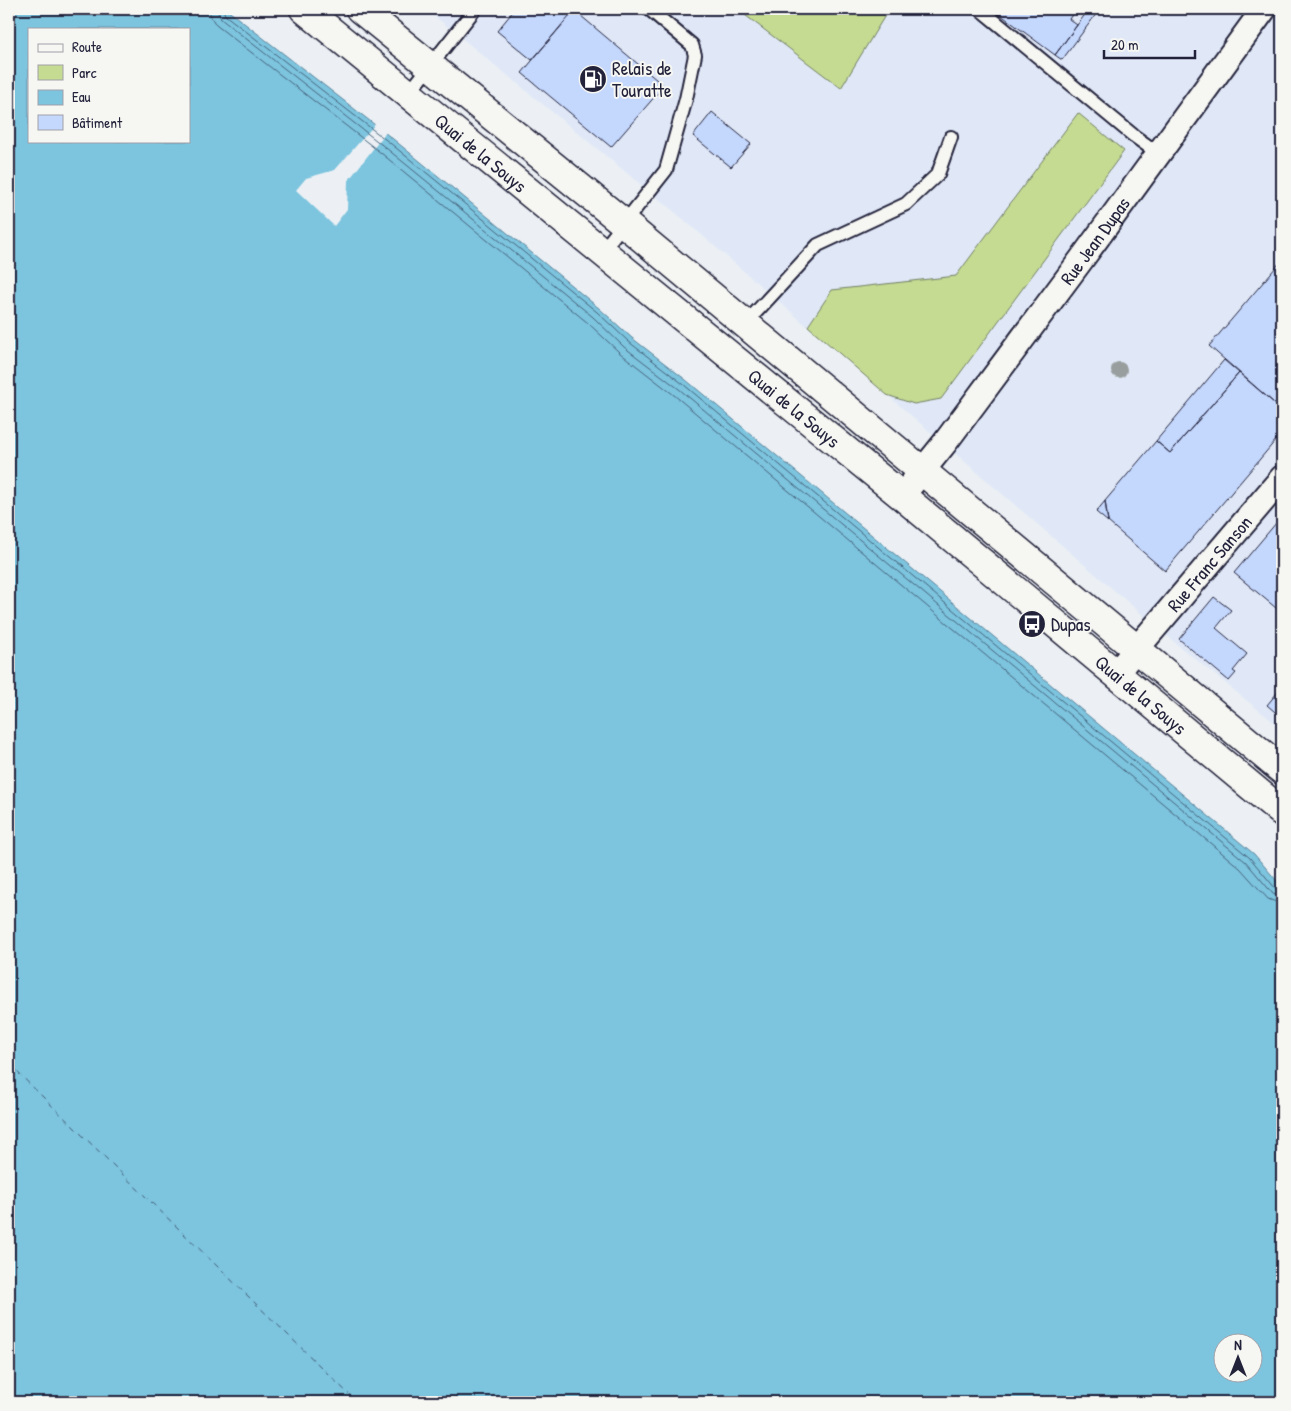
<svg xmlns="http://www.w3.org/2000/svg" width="1291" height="1411" font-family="'Patrick Hand',sans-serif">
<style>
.built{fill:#e0e8f7}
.green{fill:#c4db91;stroke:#737e66}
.water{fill:#7dc4de;stroke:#59839d;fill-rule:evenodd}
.pier{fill:#ecf0f4}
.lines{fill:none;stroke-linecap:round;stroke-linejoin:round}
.shore{stroke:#46637c;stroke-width:1}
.ferry{stroke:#425b74;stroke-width:1;stroke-dasharray:6 5;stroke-linecap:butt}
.building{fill:#c4d7fd;stroke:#22223b}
.service-casing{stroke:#22223b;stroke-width:16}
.minor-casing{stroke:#22223b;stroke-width:28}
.secondary-casing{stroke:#22223b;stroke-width:31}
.service{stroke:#f6f6f2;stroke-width:12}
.minor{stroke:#f6f6f2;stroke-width:24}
.secondary{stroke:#f6f6f2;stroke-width:28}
.tree{fill:#989e9d}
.labels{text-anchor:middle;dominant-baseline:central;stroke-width:4;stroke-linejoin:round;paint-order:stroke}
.poi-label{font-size:19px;fill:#22223b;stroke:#f6f6f2;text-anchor:start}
.street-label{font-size:19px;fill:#22223b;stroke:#f6f6f2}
</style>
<rect width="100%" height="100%" fill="#ecf0f4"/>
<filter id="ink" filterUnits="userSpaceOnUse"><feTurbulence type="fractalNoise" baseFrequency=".02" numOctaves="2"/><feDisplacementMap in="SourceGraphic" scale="10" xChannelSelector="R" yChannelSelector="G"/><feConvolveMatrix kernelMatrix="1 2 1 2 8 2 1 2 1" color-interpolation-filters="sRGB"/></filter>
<g filter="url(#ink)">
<path class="built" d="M426,9H1282V729L1174,642L683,219Z"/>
<path class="green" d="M737,9H889L841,88Z
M1078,113L1124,151L941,399L914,404L887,395L808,326L832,290L956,276Z"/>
<path class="water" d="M9,9H226L393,139L600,309L632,338L686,380L1254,854L1282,887V1402H9ZM29,29H189V141H29ZM1224,1344H1254V1374H1224Z"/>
<path class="pier" d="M376,123L387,131L348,181L347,209L334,226L296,190L306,178L335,170Z"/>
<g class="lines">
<path class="shore" d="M209,9L211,17L216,25L381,153L588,323L620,353L674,395L1240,868L1268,899L1282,904
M217,9L221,19L386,148L593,317L624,347L679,389L1246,862L1273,894L1282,897
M223,9L225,15L390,143L597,312L629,342L683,384L1250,858L1276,889L1282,890"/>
<path class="ferry" d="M9,1064L357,1402"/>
</g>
<path class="building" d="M515,9H576L532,60L497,31Z
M993,9H1076L1069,19L1077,25L1055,55Z
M1089,9H1100L1062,60L1055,55Z
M574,10L664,86L611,147L522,73Z
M712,112L751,144L731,167L693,136Z
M1282,260V410L1209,346Z
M1224,360L1239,373L1170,453L1156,441Z
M1239,373L1282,410V433L1165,571L1108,522L1105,501L1156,441L1170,453Z
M1105,501L1108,522L1096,512Z
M1282,516V613L1234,573Z
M1214,597L1231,610L1216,628L1247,654L1233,671L1236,673L1229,681L1179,639Z
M1282,687V718L1267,705Z"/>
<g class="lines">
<g class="service-casing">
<path id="service" d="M980,9L1134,136L1159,154
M408,94L475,9
M602,251L666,170L686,99L695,55L692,45L649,9
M745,324L818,245L906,204L938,174L951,137"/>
</g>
<g class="minor-casing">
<g id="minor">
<path id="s1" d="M902,496L944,444L1081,260L1264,9"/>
<path id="s2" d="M1116,673L1282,478"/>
</g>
</g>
<g class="secondary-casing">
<g id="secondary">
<path id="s3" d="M304,9L902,496L1282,812"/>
<path d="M360,9L625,224L1282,770"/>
</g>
</g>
<use href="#service" class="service"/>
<use href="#minor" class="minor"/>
<use href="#secondary" class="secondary"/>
</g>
<circle class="tree" cx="1119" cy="370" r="8"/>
</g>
<defs>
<g id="fuel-disc" transform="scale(1.4375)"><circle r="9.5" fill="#22223b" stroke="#f6f6f2"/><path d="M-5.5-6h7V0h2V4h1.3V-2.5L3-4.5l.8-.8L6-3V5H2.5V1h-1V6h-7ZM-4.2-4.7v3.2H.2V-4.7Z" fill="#fff"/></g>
<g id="bus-disc" transform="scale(1.4375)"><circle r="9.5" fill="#22223b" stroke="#f6f6f2"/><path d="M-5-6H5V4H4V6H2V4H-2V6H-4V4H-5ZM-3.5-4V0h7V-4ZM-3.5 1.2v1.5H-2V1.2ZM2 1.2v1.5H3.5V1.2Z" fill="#fff"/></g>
</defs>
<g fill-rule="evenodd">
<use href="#fuel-disc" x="593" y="79"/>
<use href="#bus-disc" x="1032" y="624"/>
</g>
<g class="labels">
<g class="poi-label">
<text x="612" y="68">Relais de<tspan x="612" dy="22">Touratte</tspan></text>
<text x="1051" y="624">Dupas</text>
</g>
<g class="street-label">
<text stroke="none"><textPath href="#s3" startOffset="228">Quai de la Souys</textPath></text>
<text stroke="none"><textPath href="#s1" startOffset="320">Rue Jean Dupas</textPath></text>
<text stroke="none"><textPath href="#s3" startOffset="632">Quai de la Souys</textPath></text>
<text stroke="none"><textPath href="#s2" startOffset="144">Rue Franc Sanson</textPath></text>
<text stroke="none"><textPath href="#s3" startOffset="1082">Quai de la Souys</textPath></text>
</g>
</g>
<rect width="1291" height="1411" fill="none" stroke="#f6f6f2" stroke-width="30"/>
<rect x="15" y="15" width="1261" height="1381" fill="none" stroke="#22223b" stroke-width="2" filter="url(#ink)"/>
<rect x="28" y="28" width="162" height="115" fill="#f6f6f2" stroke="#a1a1a9"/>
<rect x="38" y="44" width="25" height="8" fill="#f6f6f2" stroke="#a1a1a9"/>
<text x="72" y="52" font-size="15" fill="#22223b">Route</text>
<rect x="38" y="65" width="25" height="15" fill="#c4db91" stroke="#a1a1a9"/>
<text x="72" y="78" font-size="15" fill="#22223b">Parc</text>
<rect x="38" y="90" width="25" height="15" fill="#7dc4de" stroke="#a1a1a9"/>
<text x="72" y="102" font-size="15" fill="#22223b">Eau</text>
<rect x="38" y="115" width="25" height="15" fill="#c4d7fd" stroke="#a1a1a9"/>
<text x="72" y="128" font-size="15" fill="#22223b">Bâtiment</text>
<g transform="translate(1238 1358)"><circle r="24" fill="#f6f6f2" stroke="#a1a1a9"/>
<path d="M0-4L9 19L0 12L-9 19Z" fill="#22223b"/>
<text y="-8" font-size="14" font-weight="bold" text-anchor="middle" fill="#22223b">N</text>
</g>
<path d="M1104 50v8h91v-8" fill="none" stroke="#22223b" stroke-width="2.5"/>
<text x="1111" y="50" font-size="15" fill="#22223b" stroke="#f6f6f2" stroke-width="4" paint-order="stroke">20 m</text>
</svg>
